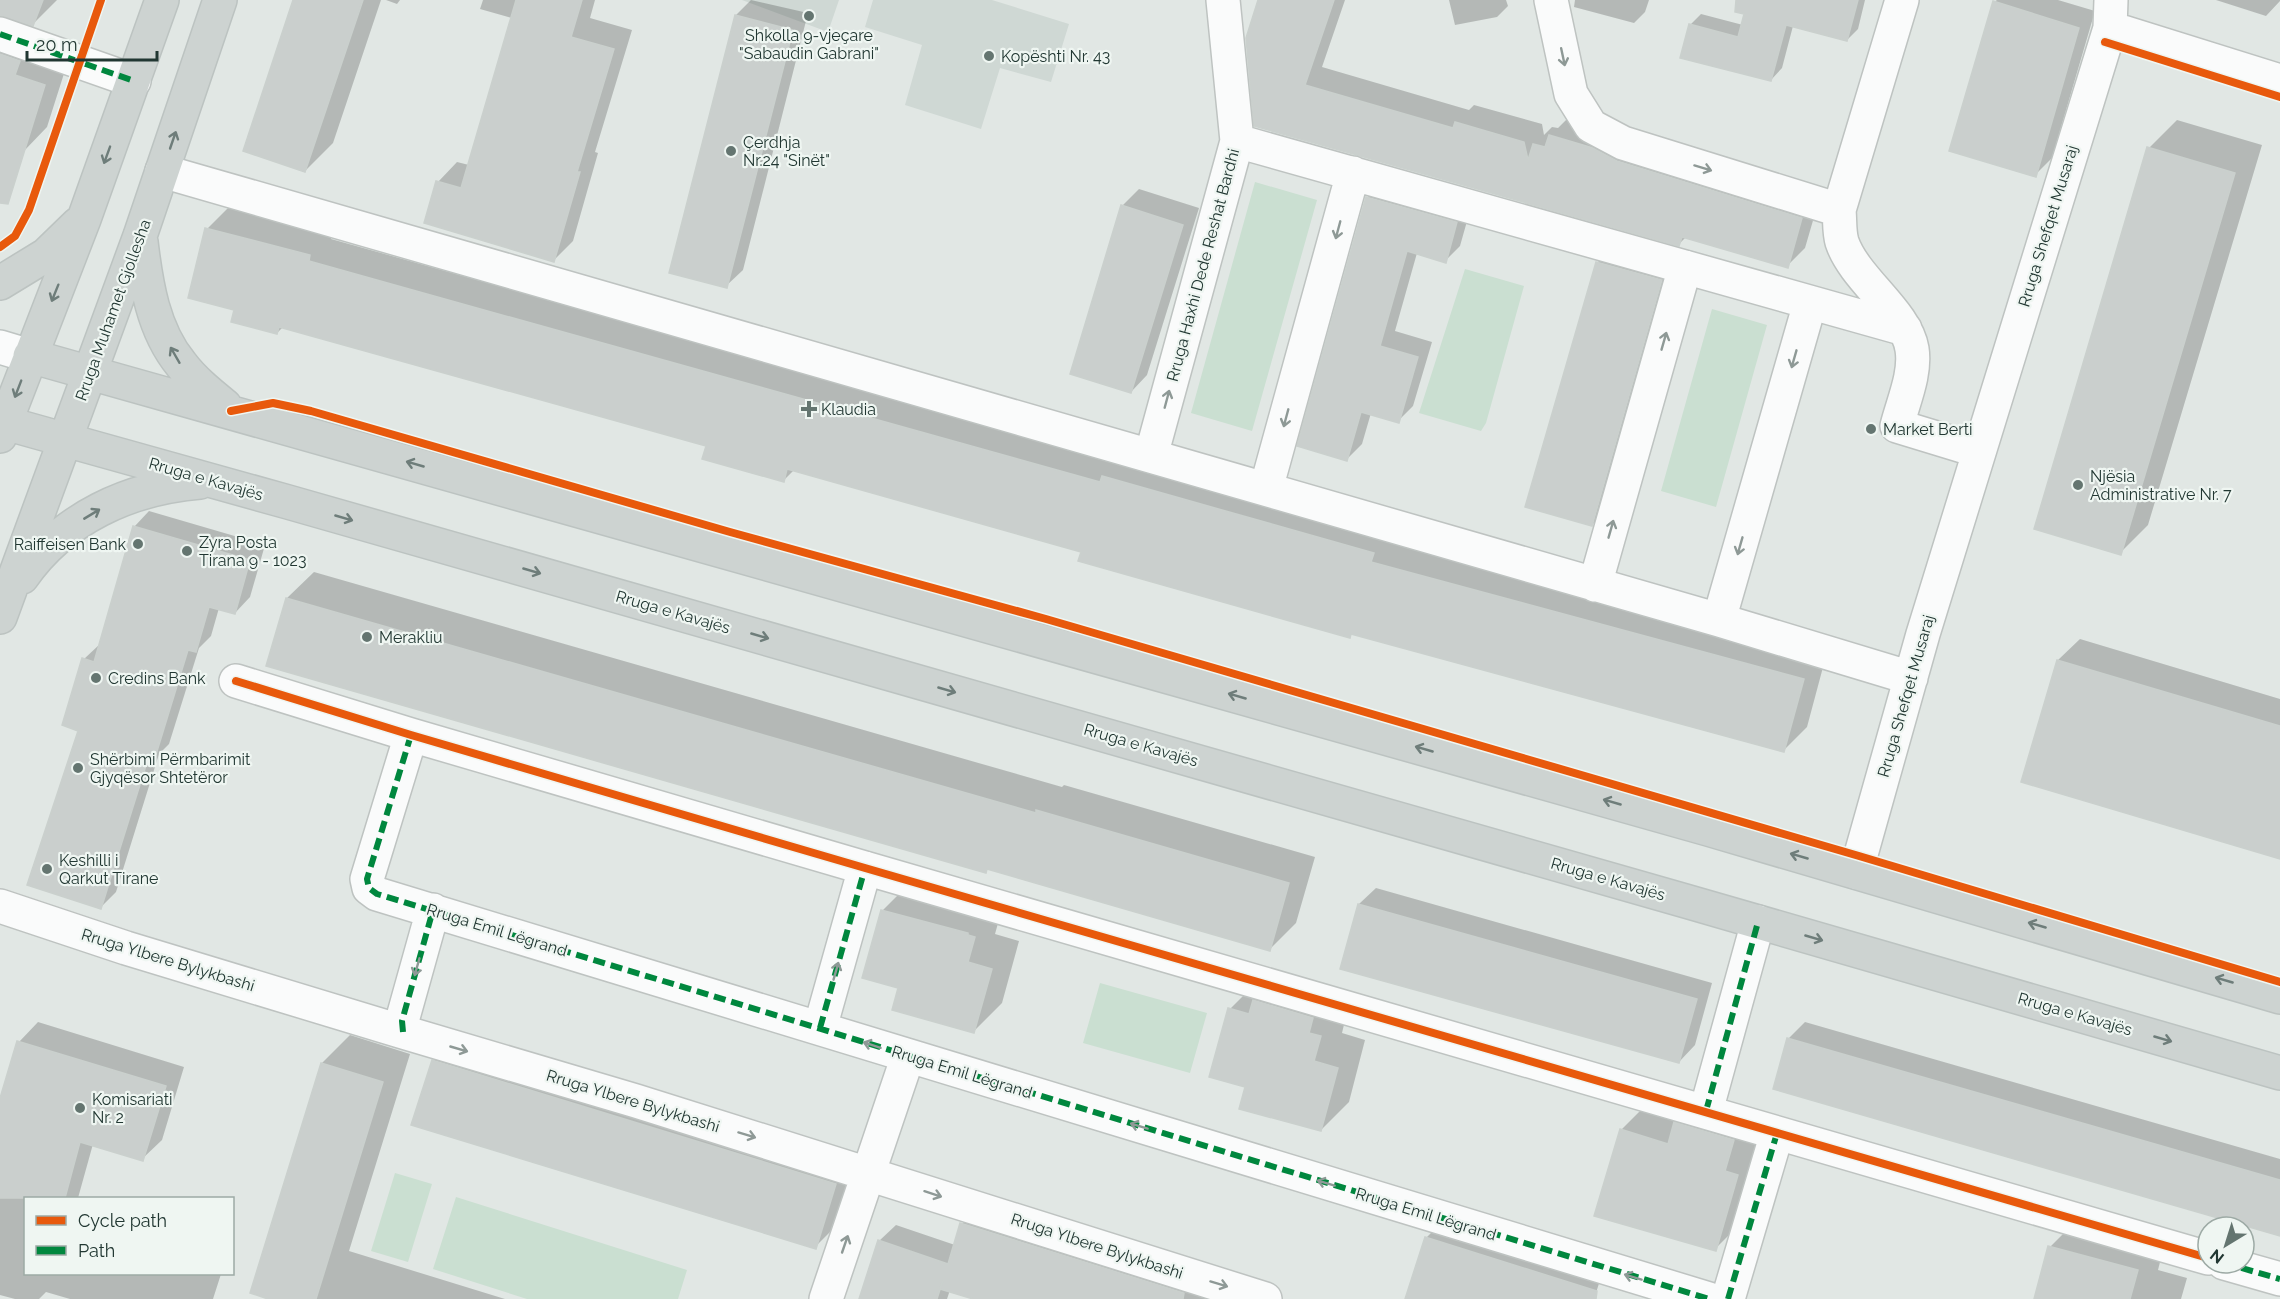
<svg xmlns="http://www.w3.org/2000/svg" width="2280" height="1299" font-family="Raleway,sans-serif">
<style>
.built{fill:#cfd8d4}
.green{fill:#cadfd1}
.shadow{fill:#0003}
.building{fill:#cacfcd;stroke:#cad0cd;stroke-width:1.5}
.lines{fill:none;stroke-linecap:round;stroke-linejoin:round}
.minor-casing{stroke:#bec3c1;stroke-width:36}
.secondary-casing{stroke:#bec4c2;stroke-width:36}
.primary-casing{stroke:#bcc3c1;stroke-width:36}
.minor{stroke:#fafbfb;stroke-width:33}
.secondary{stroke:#fafbfb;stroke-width:33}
.primary{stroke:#cdd3d1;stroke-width:33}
.quiet{stroke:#00873e;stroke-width:6;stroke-dasharray:12 6;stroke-linecap:butt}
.cycleway-casing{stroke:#eff6f2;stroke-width:11}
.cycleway{stroke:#e8590c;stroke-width:8}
.oneway{stroke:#8e9996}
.oneway2{stroke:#6e7d7a}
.poi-dot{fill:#647570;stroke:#eff6f2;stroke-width:2}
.labels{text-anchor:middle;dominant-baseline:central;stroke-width:4.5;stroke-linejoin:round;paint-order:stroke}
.poi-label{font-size:16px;fill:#213732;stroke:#eff6f2;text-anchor:start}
.street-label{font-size:16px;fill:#213732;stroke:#eff6f2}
</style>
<rect width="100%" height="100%" fill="#e1e7e4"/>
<path class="built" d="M742,0H839L828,32Z
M873,0H992L1069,24L1051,82L1000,68L981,129L905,105L922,45L865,27Z"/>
<path class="green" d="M1255,182L1317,200L1252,431L1191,413Z
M1465,269L1524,286L1486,423L1481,431L1419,413Z
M1712,309L1767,325L1716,507L1661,491Z
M1100,983L1207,1013L1190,1073L1083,1043Z
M395,1173L432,1184L408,1262L371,1251Z
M456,1197L687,1270L678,1299H527L433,1269Z"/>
<path class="shadow" d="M0,0H57L33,24L6,15L10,23L68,61L47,127L24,151L0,143Z
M295,0H381L333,143L305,171Z
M386,0H400L397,4Z
M483,0H595L590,18L632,30L595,152L598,153L573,241L554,260L438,182L457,162L469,165L512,18L480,9Z
M751,0L808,13L743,270L726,286L736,15Z
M1260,0H1345L1322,67L1469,110L1474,105L1542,124L1544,135L1552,127L1558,128L1568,118L1819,200L1805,248L1787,266L1686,237L1679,244L1256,125Z
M1449,0H1506L1508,6L1497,17L1455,25Z
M1575,0H1649L1645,12L1634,23L1574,7Z
M1750,0H1865L1858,29L1847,40L1793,26L1782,68L1771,80L1690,25L1701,14L1743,25Z
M1997,0H2058L2095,11L2052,158L2035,175L1994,2Z
M2216,0H2280V1L2266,16Z
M2177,120L2262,145L2148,525L2120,553L2149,148Z
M1382,182L1471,207L1460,246L1445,261L1417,253L1395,331L1432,342L1413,406L1398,421L1371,413L1362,444L1347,459L1367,198Z
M1139,189L1199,208L1147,375L1131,392L1122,206Z
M230,206L332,232L331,239L1826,656L1807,727L1784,750L1353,633L1350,636L1083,551L795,469L783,481L708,445L283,327L277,333L236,309L207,229Z
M1614,246L1677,264L1608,508L1592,525L1527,506L1598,262Z
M149,511L265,545L250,597L235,613L219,608L211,636L199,648L169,744L159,754L116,892L101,907L80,731L84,659L100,644L134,527Z
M314,572L1062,787L1064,785L1315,857L1296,923L1270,949L988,868L985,871L287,598Z
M2080,639L2280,699V857L2023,781L2058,660Z
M910,883L1002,909L995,934L1019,941L1002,1003L974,1031L900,987L882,911Z
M1376,888L1712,983L1695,1045L1679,1062L1359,904Z
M1258,981L1348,1008L1342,1033L1365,1040L1349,1102L1321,1130L1247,1086L1230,1009Z
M38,1022L184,1067L162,1140L142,1159L93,1144L78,1198H26V1274H221L213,1299H70L46,1292L39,1299H15L0,1295V1103L19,1042Z
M1805,1022L2280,1159V1235L1788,1039Z
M461,1033L863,1156L843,1219L815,1247L433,1061Z
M350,1035L410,1054L349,1251L505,1299H273L322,1063Z
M1649,1102L1761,1112L1752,1143L1765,1147L1743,1221L1715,1249L1621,1130Z
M978,1207L1272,1299H978L950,1290L947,1299H860L879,1241L896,1225L955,1245L962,1224Z
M2078,1219L2165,1242L2158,1270L2187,1278L2181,1299H2035L2050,1247Z
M1443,1221L1603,1271L1594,1299H1407L1426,1238Z"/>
<path class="building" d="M0,0H43L33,26L0,16Z
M293,0H363L305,172L243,151Z
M516,0H582L571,37L614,49L577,172H580L554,262L424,223L436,181L461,188Z
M1258,0H1334L1305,85L1453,128L1455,122L1524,142L1528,160L1533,144L1545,147L1549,135L1593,148L1617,161L1802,218L1788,268L1682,237L1679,246L1254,126L1246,38Z
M1736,0H1858L1847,41L1786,25L1771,81L1680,58L1689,24L1738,37L1744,14L1735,12Z
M1993,1L2079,28L2036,177L1949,151Z
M735,15L793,30L727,288L669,273Z
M0,54L20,61L15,75L45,85L8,204L0,203Z
M2147,147L2235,173L2121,555L2034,529Z
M1366,197L1457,222L1446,263L1407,251L1380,346L1418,357L1399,423L1361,412L1347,461L1297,446Z
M1121,205L1183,225L1131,393L1070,374Z
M205,228L310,255L309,261L1100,482L1102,476L1374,553L1371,562L1804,679L1784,752L1351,634L1350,638L1078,561L1081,552L787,469L784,482L702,459L706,446L279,327L277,334L231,322L234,310L188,298Z
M1596,262L1662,280L1592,526L1525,507Z
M133,526L250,560L235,614L209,607L196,652L188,650L154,761L148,759L101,909L27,885L78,731L62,725L82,658L94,662Z
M286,598L1036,813V810L1289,883L1270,951L987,869L986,873L266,666Z
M2057,660L2280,726V859L2021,782Z
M1358,904L1697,999L1679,1063L1340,969Z
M881,910L968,933V935L975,937L968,962L992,969L974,1033L892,1010L898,988L862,978Z
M1253,1000L1313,1018L1309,1033L1321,1036L1314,1061L1338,1068L1321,1131L1239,1109L1245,1087L1209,1077L1228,1008L1249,1014Z
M1787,1038L2280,1180V1236L1773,1089Z
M17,1041L166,1086L143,1161L80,1142L65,1198H0V1098Z
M432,1060L836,1184L816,1249L411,1125Z
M321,1063L383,1082L316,1299H268L250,1293Z
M1674,1122L1734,1140L1725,1171L1738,1175L1716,1251L1594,1216L1620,1129L1668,1144Z
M960,1223L1184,1293L1183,1299H973L940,1289L943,1280L937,1299H859L878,1240L948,1264Z
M1425,1237L1597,1291L1596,1299H1405Z
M2048,1246L2138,1270L2130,1299H2034Z"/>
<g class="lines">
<g class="minor-casing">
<path id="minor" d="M1551,0L1571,94L1591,126L1623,143L1839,210
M1902,0L1839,210C1840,220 1839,232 1842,242C1855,280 1906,312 1912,349C1916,374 1903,402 1897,426L1979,451
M2110,28L2280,81
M0,34L134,81
M1237,141L1905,329
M162,171L1719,620L1911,678
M1151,456L1237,141L1223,0
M1266,489L1353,173
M1595,585L1685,267
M1719,620L1810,303
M236,681L411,735L865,868L2208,1258
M411,735L367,879L369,888L377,894L1709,1299
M1856,872L1923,634L2110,28L2111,0
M0,906L126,948L403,1032L636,1101L1265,1299
M820,1028L865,868
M403,1032L402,1021L433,910
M1706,1111L1758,922
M2224,1263L2280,1279
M826,1299L908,1056
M1728,1299L1777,1133"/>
</g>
<g class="secondary-casing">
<path id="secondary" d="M0,347L30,356"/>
</g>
<g class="primary-casing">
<path id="primary" d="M141,242C146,284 153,330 181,364C193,380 209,393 225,406
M0,283L46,255L78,224
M30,356L1708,829L2280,997
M5,423L288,502L1689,902L2280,1073
M0,436L84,219L162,0
M22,577C63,518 129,488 200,482
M0,617L140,236L220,0"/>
</g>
<use href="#minor" class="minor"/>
<use href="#secondary" class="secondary"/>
<use href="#primary" class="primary"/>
<path class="quiet" d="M0,34L134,81
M411,735L367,879L369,888L377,894L1709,1299
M820,1028L865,868
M403,1032L402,1021L433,910
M1706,1111L1758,922
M2224,1263L2280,1279
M1728,1299L1777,1133"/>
<g class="cycleway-casing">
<path id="cycleway" d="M2105,42L2280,97
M0,247L15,236L29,210L101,0
M231,411L273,403L311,411L730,532L1046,619L1859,856L2280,982
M236,681L411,735L865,868L2208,1258"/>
</g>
<use href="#cycleway" class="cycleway"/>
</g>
<defs><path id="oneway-shaft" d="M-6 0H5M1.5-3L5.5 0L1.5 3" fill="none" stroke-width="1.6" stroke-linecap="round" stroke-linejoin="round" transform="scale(1.5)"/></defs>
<g class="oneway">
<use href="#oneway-shaft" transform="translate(1563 57) rotate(78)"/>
<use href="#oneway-shaft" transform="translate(1703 168) rotate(17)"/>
<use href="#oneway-shaft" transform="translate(1338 230) rotate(105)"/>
<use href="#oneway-shaft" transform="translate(1664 341) rotate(-74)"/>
<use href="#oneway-shaft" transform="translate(1794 359) rotate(106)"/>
<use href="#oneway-shaft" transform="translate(1167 399) rotate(-75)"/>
<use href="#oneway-shaft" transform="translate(1286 418) rotate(105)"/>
<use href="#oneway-shaft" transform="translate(1611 529) rotate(-74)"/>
<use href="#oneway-shaft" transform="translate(1740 546) rotate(106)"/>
<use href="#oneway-shaft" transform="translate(417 967) rotate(106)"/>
<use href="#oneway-shaft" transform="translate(836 971) rotate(-74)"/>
<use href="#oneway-shaft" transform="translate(872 1045) rotate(-162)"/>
<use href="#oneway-shaft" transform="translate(459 1049) rotate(16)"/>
<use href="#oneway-shaft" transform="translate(1139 1126) rotate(-163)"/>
<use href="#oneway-shaft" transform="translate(747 1135) rotate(17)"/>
<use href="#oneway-shaft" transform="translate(1326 1183) rotate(-163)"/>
<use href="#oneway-shaft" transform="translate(933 1194) rotate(18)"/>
<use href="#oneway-shaft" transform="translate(845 1244) rotate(-71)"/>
<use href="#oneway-shaft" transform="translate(1633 1277) rotate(-163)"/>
<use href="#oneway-shaft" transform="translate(1219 1284) rotate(17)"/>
</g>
<g class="oneway2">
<use href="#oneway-shaft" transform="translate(173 140) rotate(-71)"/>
<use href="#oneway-shaft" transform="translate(107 155) rotate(110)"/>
<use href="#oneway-shaft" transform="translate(55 293) rotate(112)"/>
<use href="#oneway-shaft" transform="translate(175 355) rotate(-120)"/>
<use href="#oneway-shaft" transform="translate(18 389) rotate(111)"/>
<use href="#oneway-shaft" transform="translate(415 464) rotate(-164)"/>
<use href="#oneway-shaft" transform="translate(92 514) rotate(-31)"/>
<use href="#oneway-shaft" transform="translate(344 518) rotate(16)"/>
<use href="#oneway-shaft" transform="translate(532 571) rotate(16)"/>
<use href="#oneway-shaft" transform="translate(760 636) rotate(16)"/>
<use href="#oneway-shaft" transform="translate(947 690) rotate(16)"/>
<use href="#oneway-shaft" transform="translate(1237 696) rotate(-164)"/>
<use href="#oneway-shaft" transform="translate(1424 749) rotate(-164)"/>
<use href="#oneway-shaft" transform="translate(1612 802) rotate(-164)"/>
<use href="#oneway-shaft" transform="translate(1799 856) rotate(-164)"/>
<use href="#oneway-shaft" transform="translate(2037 925) rotate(-164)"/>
<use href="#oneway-shaft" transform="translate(1814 938) rotate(16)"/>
<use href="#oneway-shaft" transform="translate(2224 980) rotate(-164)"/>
<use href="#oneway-shaft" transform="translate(2163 1039) rotate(16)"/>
</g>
<g class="poi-dot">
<circle cx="809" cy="16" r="6"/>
<circle cx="989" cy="56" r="6"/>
<circle cx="731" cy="151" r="6"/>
<path d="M806 400h6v6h6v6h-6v6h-6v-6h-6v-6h6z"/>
<circle cx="1871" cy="429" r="6"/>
<circle cx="2078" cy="485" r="6"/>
<circle cx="138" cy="544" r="6"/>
<circle cx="187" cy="551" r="6"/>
<circle cx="367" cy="637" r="6"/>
<circle cx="96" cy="678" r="6"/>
<circle cx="78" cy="768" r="6"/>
<circle cx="47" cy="869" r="6"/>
<circle cx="80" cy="1108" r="6"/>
</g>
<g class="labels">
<g class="poi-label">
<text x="809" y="35" text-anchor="middle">Shkolla 9-vjeçare<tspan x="809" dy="18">"Sabaudin Gabrani"</tspan></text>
<text x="1001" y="56">Kopështi Nr. 43</text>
<text x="743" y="142">Çerdhja<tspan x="743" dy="18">Nr.24 "Sinët"</tspan></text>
<text x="821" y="409">Klaudia</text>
<text x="1883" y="429">Market Berti</text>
<text x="2090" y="476">Njësia<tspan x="2090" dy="18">Administrative Nr. 7</tspan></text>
<text x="199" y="542">Zyra Posta<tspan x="199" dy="18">Tirana 9 - 1023</tspan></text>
<text x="126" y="544" text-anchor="end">Raiffeisen Bank</text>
<text x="379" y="637">Merakliu</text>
<text x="108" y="678">Credins Bank</text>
<text x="90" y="759">Shërbimi Përmbarimit<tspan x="90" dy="18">Gjyqësor Shtetëror</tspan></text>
<text x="59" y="860">Keshilli i<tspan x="59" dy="18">Qarkut Tirane</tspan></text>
<text x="92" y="1099">Komisariati<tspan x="92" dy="18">Nr. 2</tspan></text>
</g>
<g class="street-label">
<text transform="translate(2048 226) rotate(-73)">Rruga Shefqet Musaraj</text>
<text transform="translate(1203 265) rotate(-75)">Rruga Haxhi Dede Reshat Bardhi</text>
<text transform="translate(113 310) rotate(-70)">Rruga Muhamet Gjollesha</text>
<text transform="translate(206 479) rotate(16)">Rruga e Kavajës</text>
<text transform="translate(673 612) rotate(16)">Rruga e Kavajës</text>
<text transform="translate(1906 696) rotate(-74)">Rruga Shefqet Musaraj</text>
<text transform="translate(1141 745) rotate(16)">Rruga e Kavajës</text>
<text transform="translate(1608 879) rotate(16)">Rruga e Kavajës</text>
<text transform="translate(497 930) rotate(17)">Rruga Emil Lëgrand</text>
<text transform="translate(168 960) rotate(17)">Rruga Ylbere Bylykbashi</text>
<text transform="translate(2075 1014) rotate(16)">Rruga e Kavajës</text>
<text transform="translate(962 1072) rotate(17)">Rruga Emil Lëgrand</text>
<text transform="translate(633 1101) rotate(17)">Rruga Ylbere Bylykbashi</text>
<text transform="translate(1426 1214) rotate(17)">Rruga Emil Lëgrand</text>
<text transform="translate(1097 1246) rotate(18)">Rruga Ylbere Bylykbashi</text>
</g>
</g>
<rect x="24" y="1197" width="210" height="78" fill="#eff6f2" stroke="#9daaa5" stroke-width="1.5"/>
<rect x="36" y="1216" width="30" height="9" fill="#e8590c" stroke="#9daaa5" stroke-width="1.5"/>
<text x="78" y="1227" font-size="18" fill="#213732">Cycle path</text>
<rect x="36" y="1246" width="30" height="9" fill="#00873e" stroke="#9daaa5" stroke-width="1.5"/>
<text x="78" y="1257" font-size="18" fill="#213732">Path</text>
<g transform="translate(2226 1245) rotate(218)"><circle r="28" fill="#eff6f2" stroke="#9daaa5" stroke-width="1.5"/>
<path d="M0-4.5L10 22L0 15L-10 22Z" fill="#647570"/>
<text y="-9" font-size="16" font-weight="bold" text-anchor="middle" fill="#213732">N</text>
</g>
<path d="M27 51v9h130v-9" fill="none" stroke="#213732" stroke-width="3"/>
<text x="36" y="51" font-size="18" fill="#213732" stroke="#eff6f2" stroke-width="4.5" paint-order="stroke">20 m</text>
</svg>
